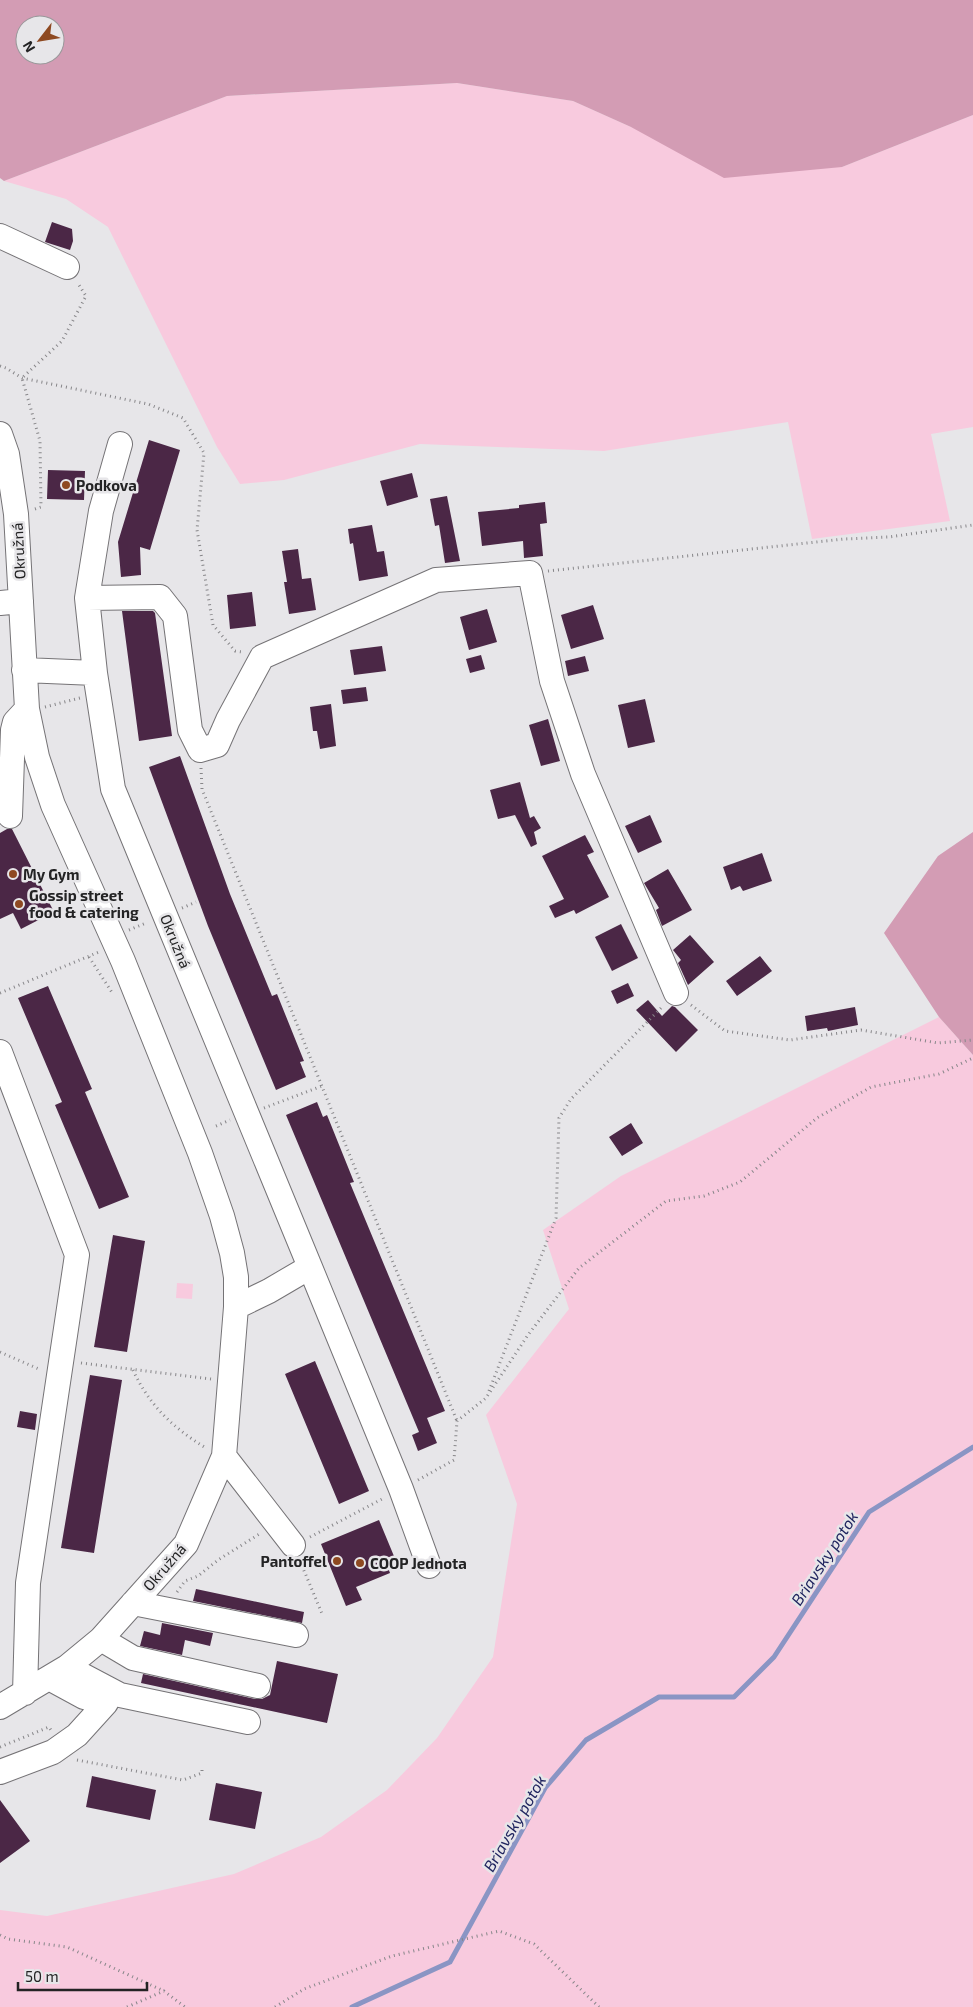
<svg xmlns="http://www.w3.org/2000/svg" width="973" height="2007" font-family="'Exo 2',sans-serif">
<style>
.green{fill:#f8cade}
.forest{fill:#d39cb4;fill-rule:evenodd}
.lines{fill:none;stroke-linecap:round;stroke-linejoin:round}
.stream{stroke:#8a95c4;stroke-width:5}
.building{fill:#4b2746}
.minor-casing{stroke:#757376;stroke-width:26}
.path{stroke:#878689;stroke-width:3;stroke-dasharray:1 4;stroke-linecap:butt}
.minor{stroke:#fff;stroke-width:24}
.poi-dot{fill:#8e4921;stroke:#e7e6e9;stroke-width:2}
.labels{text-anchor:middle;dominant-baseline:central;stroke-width:5;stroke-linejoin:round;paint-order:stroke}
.poi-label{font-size:15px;font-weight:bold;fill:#232324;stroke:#e7e6e9;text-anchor:start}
.street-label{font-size:15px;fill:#232324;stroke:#e7e6e9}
.water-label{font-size:16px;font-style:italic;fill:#20255f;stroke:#e7e6e9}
</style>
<rect width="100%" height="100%" fill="#e7e6e9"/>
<path class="green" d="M457,83L573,101L631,127L842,167L973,115V427L931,434L950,521L812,539L788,422L604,451L420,444L284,480L240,484L217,447L108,227L66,199L4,181L227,96Z
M939,1017L973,1055V2007H0V1910L47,1916L234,1874L321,1837L387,1790L437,1738L493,1657L517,1504L486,1415L569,1309L543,1230L621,1176Z
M177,1283L193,1284L192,1299L176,1298Z"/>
<path class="forest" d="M0,0H973V115L842,167L724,178L631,127L573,101L457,83L227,96L4,181L0,178ZM25,25H55V55H25Z
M973,832V1055L939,1017L884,933L938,856Z"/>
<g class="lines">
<path class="stream" d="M352,2007L450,1962L545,1788L586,1740L659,1697H734L774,1657L869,1512L973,1447"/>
</g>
<path class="building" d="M52,222L72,229L73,241L70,250L45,242Z
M149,440L180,450L150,550L140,547L141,575L121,577L118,542Z
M48,470L85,471L84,500L47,499Z
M412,473L418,497L387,506L380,481Z
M447,496L460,561L445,563L439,525L435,526L430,499Z
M545,502L547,523L540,524L543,556L524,558L523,541L482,546L478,512L519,508V505Z
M372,525L377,552L384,551L388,576L359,581L353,543L350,544L348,529Z
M298,549L302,579L311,578L316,610L289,614L284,582H287L282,551Z
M252,592L256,626L230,629L227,595Z
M593,605L604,639L571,649L561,615Z
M487,609L497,642L469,650L460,617Z
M122,611H153L155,613L172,736L139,741Z
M382,646L386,671L354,675L350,650Z
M481,655L485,669L470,673L466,659Z
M585,656L589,671L568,676L565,661Z
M366,687L368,701L343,704L341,690Z
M645,699L655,742L628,748L618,705Z
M331,704L336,746L320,749L317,731H313L310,707Z
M548,719L560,761L541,766L529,725Z
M180,756L230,894L272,996L277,994L304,1061L300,1062L306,1077L276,1090L208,926L149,767Z
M520,782L530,818L534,816L541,828L534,832L537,844L531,847L515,815L498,819L490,790Z
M650,815L662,842L638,853L625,826Z
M7,829H12L54,912L21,929L13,913L0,919V833Z
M585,835L594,852L587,855L609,897L576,914L574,910L555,918L549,906L564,899L542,856Z
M762,853L772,881L743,891L740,886L731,890L723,867Z
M668,869L692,910L662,926L656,910L659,908L644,883Z
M621,924L638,958L612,971L595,937Z
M690,935L714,962L688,985L678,963L681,960L673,950Z
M760,956L772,971L737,996L726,981Z
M628,983L634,996L617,1004L611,991Z
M48,986L92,1089L85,1092L129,1197L99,1209L55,1105L62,1102L18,998Z
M648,1000L662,1016L672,1006L675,1007L698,1030L676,1052L636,1010Z
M855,1007L858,1025L828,1031L827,1028L807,1031L805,1016Z
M317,1102L323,1117L327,1115L354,1182L350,1183L445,1411L427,1418L437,1443L418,1451L412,1435L419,1432L286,1115Z
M631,1123L643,1143L622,1156L609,1137Z
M113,1235L145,1241L127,1352L94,1347Z
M315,1361L369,1491L339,1504L285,1374Z
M90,1375L122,1380L94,1553L61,1548Z
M20,1411L37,1414L35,1430L17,1427Z
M379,1520L396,1561L387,1565L390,1573L356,1587L362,1600L346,1606L321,1544Z
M196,1589L304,1612L302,1623L193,1601Z
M162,1623L213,1633L210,1646L185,1640L182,1655L140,1646L144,1631L160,1635Z
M277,1661L338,1674L327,1723L141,1683L143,1674L255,1699H262L270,1695Z
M92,1776L156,1790L150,1820L86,1807Z
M216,1783L262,1792L255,1829L209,1820Z
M0,1800L30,1841L0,1863Z"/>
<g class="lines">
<g class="minor-casing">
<path id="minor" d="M0,236L67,267
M0,434L7,454L16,514L27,709L37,757L53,805L123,961L200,1153L222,1216L232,1253L236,1277V1307L224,1456L186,1544L101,1639L67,1667L0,1707
M87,598L160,597L175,616L190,730L200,750L217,745L228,720L262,657L436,580L530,573L552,681L583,774L676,993
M0,603L21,601
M24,670L95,673L113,789L310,1267
M95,673L87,598L101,511L120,444
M10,816L13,730L15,722L27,709
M0,1052L77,1255L28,1583L25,1693
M236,1307L269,1291L310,1267L401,1489L429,1566
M224,1456L293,1545
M133,1603L296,1635
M101,1639L133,1658L258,1686
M67,1667L120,1695L248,1722
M0,1772L53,1752L77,1735L106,1703L84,1697L49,1678"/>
</g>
<path class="path" d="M0,366L6,368L22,378L148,404L183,418L204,453L197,530L213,625L235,651L242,652
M35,509L41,507L40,441L22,378L62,341L86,296L77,282
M548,571L844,539L889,537L973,525
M45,707L80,698
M201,768L202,789L457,1421
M182,908L196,902
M129,930L146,923
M89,957L113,994
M0,993L99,952
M691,1005L725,1031L790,1040L861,1030L938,1043L973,1040
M264,1108L322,1086
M216,1126L230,1120
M0,1352L41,1370
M81,1363L211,1379
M133,1370C149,1405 173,1428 206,1448
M489,1391L556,1218L559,1118L571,1099L663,1006
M418,1480L454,1460L457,1421L486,1398L528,1335L579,1268L666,1201L704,1196L740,1182L817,1118L871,1087L939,1074L973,1058
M310,1537L384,1498
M300,1561L323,1616
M177,1592L185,1581L198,1576L218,1560L261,1533
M0,1747L49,1727L51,1730
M77,1760L183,1780L202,1773V1769
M0,1935L8,1939L67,1947L164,1991
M127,2007L164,1991L185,2007
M275,2007L304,1989L392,1956L499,1931L534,1944L599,2007"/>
<use href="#minor" class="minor"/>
</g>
<g class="poi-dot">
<circle cx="66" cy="485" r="5"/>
<circle cx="13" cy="874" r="5"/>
<circle cx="19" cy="904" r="5"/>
<circle cx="337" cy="1561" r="5"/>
<circle cx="360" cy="1563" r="5"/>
</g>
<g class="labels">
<g class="poi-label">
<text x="76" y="485">Podkova</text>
<text x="23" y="874">My Gym</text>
<text x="29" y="895">Gossip street<tspan x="29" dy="17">food &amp; catering</tspan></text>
<text x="327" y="1561" text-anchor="end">Pantoffel</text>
<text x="370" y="1563">COOP Jednota</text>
</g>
<g class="street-label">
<text transform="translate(18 551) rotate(-93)">Okružná</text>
<text transform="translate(176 941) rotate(68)">Okružná</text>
<text transform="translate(164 1567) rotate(-49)">Okružná</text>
</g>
<g class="water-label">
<text transform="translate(824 1558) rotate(-57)">Briavsky potok</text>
<text transform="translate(514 1823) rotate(-60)">Briavsky potok</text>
</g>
</g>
<g transform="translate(40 40) rotate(239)"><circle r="24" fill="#e7e6e9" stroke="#99989a"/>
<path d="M0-4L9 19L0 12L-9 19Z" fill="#8e4921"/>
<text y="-8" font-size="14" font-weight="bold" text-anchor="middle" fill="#232324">N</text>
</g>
<path d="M18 1982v8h129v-8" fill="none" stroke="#232324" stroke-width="2.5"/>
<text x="25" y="1982" font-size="15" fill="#232324" stroke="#e7e6e9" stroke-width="4" paint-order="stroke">50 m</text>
</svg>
